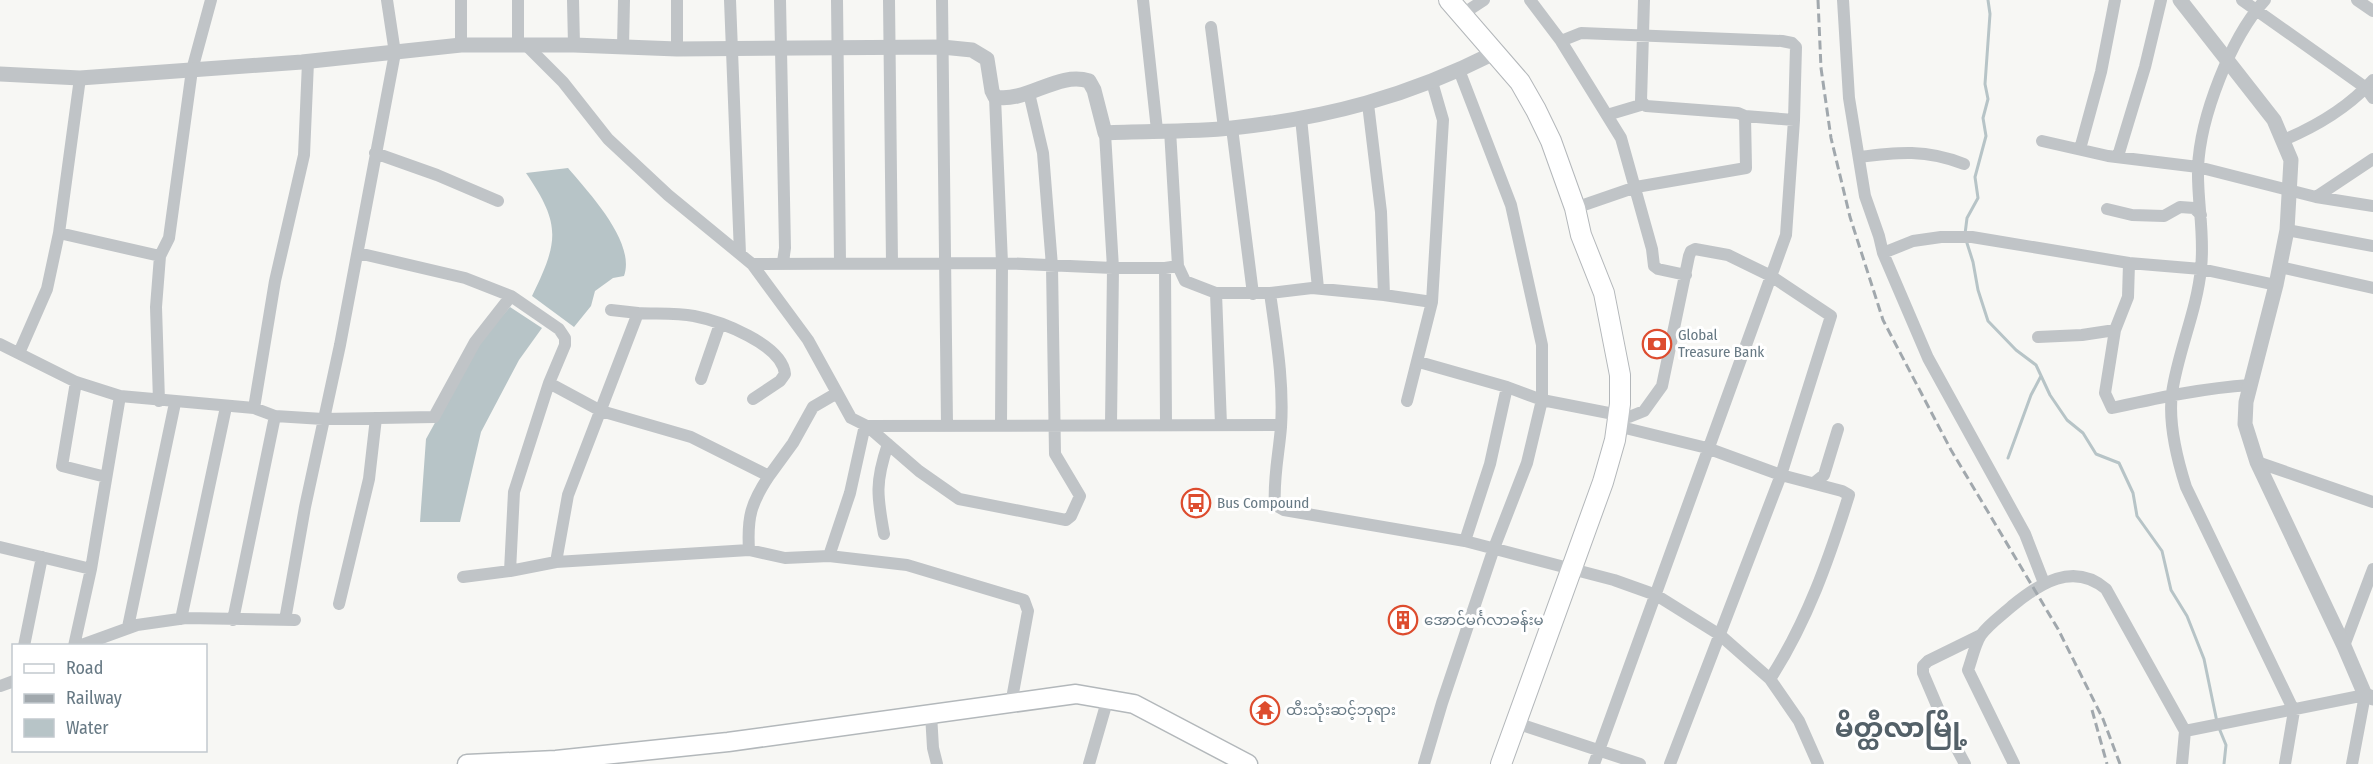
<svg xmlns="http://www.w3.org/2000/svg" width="2373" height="764" font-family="'Fira Sans Condensed','Noto Sans Myanmar',sans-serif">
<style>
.water{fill:#b7c4c7}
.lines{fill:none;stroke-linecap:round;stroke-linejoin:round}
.stream{stroke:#b7c4c7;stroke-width:3}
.primary-casing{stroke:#b3b8bb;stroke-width:21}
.trunk-casing{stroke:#b3b7ba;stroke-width:22}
.minor{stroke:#c0c4c7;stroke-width:12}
.tertiary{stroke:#c0c4c7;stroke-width:15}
.primary{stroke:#fff;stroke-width:18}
.trunk{stroke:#fff;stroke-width:20}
.rail{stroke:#a1a8ad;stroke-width:3;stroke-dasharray:9 4.5;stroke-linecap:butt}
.labels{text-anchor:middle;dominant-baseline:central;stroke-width:6;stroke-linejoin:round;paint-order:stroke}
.poi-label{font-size:15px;fill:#677984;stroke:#fff;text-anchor:start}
.town-label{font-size:27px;font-weight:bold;fill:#546169;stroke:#fff}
</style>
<rect width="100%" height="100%" fill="#f7f7f4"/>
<path class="water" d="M568,168C589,193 636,242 624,276L613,278L595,291L591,306L574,327L532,296C559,241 561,224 526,173Z
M510,307L542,328L519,360L481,432L460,522H420L426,439L480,341Z"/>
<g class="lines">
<path class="stream" d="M1965,234L1967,218L1978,198L1975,177L1986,136L1983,118L1988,99L1985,84L1990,14L1988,0
M1966,240L1973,262L1978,290L1988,321L2016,350L2036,365L2050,395L2067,420L2083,433L2096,454L2119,463L2133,493L2137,516L2162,551L2171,590L2187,616L2204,659L2217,722
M2008,458L2031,395L2041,376
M2219,728L2226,745L2224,764"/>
<g class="primary-casing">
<path id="primary" d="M467,764L556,760L728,742L1076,694L1134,704L1248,764"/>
</g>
<g class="trunk-casing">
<path id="trunk" d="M1449,0L1520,82L1536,110L1551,141L1575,208L1581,235L1604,293L1620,375V404L1615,440L1603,482L1501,764"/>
</g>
<path class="minor" d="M518,0V45
M573,0L574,45
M677,0V49
M730,0L740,254
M780,0L785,248L783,262
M837,0L840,262
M889,0L892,263
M942,0L947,425
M1143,0L1157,130
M1530,0L1561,41L1621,138L1652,249L1654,266L1658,269L1686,275
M1843,0L1849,98L1865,196L1879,236L1883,253L1928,358L2025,534L2044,583
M2242,0L2366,88L2373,98
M2265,0C2231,37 2200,117 2198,168C2197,201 2205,235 2201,268C2197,311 2178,351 2172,393C2168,424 2177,459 2186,487L2294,711L2285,764
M2357,0L2373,11
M1461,15L1484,0
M1211,27L1224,128
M1561,41L1581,33L1782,41L1792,43L1796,47L1794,120
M461,45V0
M526,45L563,82L608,139L668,195L752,264L808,340L851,418L867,426L1281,425
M623,47L624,0
M995,97L1002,263L1001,425
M1368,104L1381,212L1384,295
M1607,115L1644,104
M1301,118L1318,288
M1232,128L1253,294
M1170,130L1178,266
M1105,133L1113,268L1111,424
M2284,140C2317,126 2349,107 2373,80
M2042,141L2108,156L2198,167L2316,197L2373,159
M2080,149L2101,72L2115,0
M375,153L437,175L498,201
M2118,156L2145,67L2161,0
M1859,157C1898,152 1926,149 1964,164
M2316,197L2373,206
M1575,208L1636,187L1746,168L1745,116
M2107,209L2132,215L2164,216L2180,207L2194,208L2201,215
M2287,230L2373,246
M59,233L160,256
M358,253L465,278L511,296
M1883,253L1913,241L1941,237H1972L2129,263L2201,269L2276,285
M2129,263L2128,297L2115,330L2105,393L2112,408C2158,398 2203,388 2250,385
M752,264L1002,263L1113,268H1165L1178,266L1185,281L1216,293H1270L1312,288L1384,295L1432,302
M2280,267L2373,288
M1165,268L1166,425
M1216,293L1221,425
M1270,293C1276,337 1284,382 1281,427C1279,453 1273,479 1275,505L1284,510L1465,541L1614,580L1656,595L1720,635L1770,679L1799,721L1818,764
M611,310L638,313
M2038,337L2082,335L2115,330
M0,344L76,382L120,396L254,408L275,416L323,419L434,417L475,342L511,296L559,329L565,338V345L549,383L514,492L510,571
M19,353L47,289L59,233L80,78
M1419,362L1507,387L1542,400L1629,417L1644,411L1662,386L1689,256L1691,251L1695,249L1728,255L1771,276L1831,316L1781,475L1670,764
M701,379L720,324
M76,382L62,466L106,477
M549,383L601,411L691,437L769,476C751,503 747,517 749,550
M159,401L156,307L160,256L169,238L192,70L211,0
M1407,401L1432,302L1443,120L1432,82
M254,408L275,281L304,155L308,62
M867,426L919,471L959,499L1066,520L1071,516L1080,496L1055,454L1052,266L1043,153L1029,93
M1617,426L1707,448L1781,475L1842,491L1849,495C1829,559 1807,622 1770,679
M2257,462L2373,502
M769,476L793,443L813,407L837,393
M1814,483L1824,475L1838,429
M884,534C877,496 875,482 888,444
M1465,541L1490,464L1507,387
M0,547L91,569
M829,556L850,493L865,425
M556,562L568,495L638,313C656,314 676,313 694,316C720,321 782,344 785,374L780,381L753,399
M463,577L510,571L556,562L749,550L785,558L829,556L907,565L1024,600L1028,611L1011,704
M339,604L369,479L376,418
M181,619L226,407
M233,620L275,416
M285,620L305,507L340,345L395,53L387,0
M128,627L175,403
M24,646L42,557
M74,646L91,569L120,396
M79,646L137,625L186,618L295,620
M2344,646L2373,569
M0,686L14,681
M931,714L933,748L937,764
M1516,723L1640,764
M2185,731L2365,695L2352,764
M1089,764L1108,698
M1424,764L1442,703L1494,548L1527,463L1542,400V345L1511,205L1459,70
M1594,764L1786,235L1794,120L1745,116L1738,113L1646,106L1641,101L1644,0
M1965,764L1949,734L1923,673V666L1928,661L1981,635
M2014,764L1968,670C1972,659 1975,644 1981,635C1989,624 2002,615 2012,606C2039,584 2073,561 2106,589L2185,731
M2182,764L2185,731"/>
<path class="tertiary" d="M2180,0L2274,120L2291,160L2287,230L2276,285L2246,402L2245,424L2257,462L2344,646L2365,695L2373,698
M0,74L80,78L302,62L461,45H574L677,49L942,47L972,50L987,59L992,91L995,97C1027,103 1058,71 1089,81L1094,90L1105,133C1147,131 1190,132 1232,128C1327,118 1409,96 1494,53"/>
<use href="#primary" class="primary"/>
<use href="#trunk" class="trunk"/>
<path class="rail" d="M1818,0L1821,68L1831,138L1850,217L1883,320L1951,450L2058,629L2103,719L2120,764
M2092,710L2107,764"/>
</g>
<defs>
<g id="bank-ring" transform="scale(1.5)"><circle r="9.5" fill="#fff" stroke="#dd4c2e" stroke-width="1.5"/><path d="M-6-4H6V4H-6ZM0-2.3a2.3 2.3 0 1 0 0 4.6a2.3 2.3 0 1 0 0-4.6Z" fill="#dd4c2e"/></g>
<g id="bus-ring" transform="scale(1.5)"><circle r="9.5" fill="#fff" stroke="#dd4c2e" stroke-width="1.5"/><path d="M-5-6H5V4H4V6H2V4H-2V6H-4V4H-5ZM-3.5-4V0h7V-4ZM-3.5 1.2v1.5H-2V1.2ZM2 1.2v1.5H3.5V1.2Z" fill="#dd4c2e"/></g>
<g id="building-ring" transform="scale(1.5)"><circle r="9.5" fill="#fff" stroke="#dd4c2e" stroke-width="1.5"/><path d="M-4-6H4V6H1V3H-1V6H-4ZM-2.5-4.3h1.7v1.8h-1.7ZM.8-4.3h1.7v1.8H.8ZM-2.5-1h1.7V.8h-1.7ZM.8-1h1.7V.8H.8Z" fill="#dd4c2e"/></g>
<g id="temple-ring" transform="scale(1.5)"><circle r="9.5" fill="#fff" stroke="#dd4c2e" stroke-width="1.5"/><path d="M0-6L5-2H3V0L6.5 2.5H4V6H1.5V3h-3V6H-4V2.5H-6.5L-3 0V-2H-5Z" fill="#dd4c2e"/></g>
</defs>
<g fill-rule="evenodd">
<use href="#bank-ring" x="1657" y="344"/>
<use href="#bus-ring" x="1196" y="503"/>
<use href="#building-ring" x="1403" y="620"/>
<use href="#temple-ring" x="1265" y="710"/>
</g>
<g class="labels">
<g class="poi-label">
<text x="1678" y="335">Global<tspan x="1678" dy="17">Treasure Bank</tspan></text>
<text x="1217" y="503">Bus Compound</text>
<text x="1424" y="620">အောင်မင်္ဂလာခန်းမ</text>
<text x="1286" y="710">ထီးသုံးဆင့်ဘုရား</text>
</g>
<g class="town-label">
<text x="1901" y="728">မိတ္ထီလာမြို့</text>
</g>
</g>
<rect x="12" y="644" width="195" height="108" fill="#ffffff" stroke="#c2c9ce" stroke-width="1.5"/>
<rect x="24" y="664" width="30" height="9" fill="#ffffff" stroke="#c2c9ce" stroke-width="1.5"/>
<text x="66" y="674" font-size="18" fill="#677984">Road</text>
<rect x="24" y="694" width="30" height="9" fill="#a1a8ad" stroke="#c2c9ce" stroke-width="1.5"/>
<text x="66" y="704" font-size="18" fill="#677984">Railway</text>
<rect x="24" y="719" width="30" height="18" fill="#b7c4c7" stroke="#c2c9ce" stroke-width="1.5"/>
<text x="66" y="734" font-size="18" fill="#677984">Water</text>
</svg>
